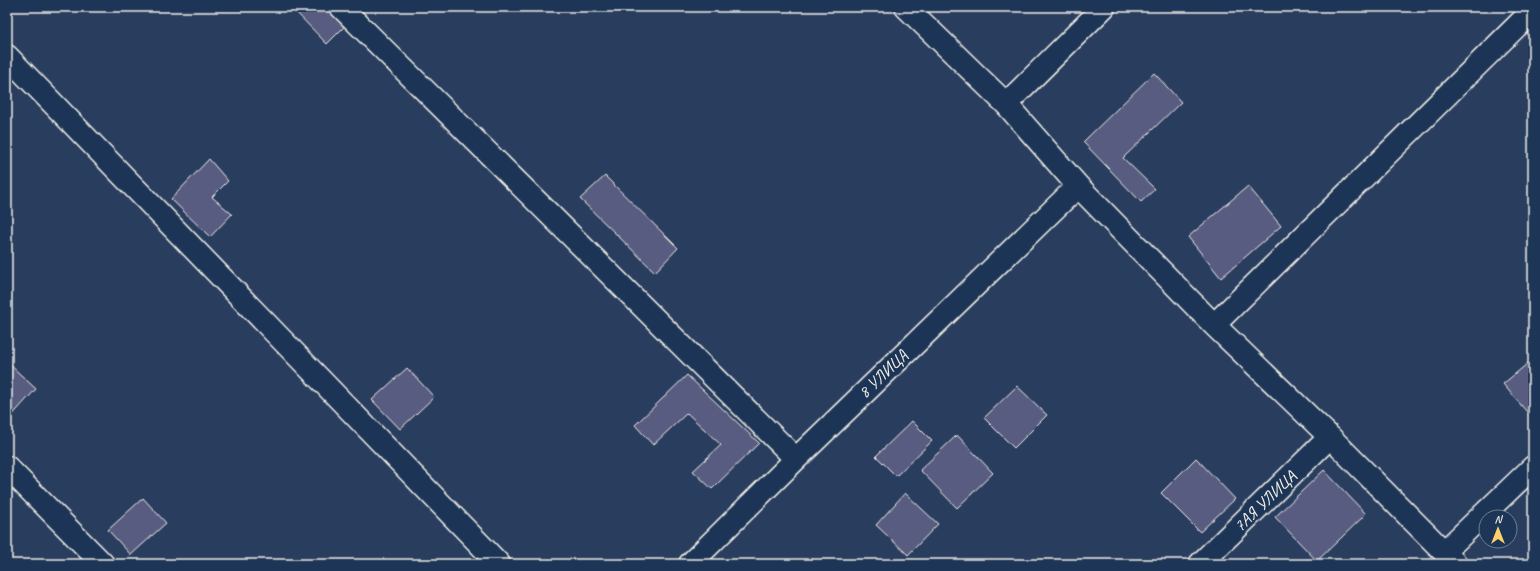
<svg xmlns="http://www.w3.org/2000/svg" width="1540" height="571" font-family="Caveat,sans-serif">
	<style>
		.building { fill: #595c81; stroke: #f4f1e8 }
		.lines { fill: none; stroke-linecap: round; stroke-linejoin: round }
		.minor-casing { stroke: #f4f1e8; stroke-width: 25 }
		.minor { stroke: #1d3557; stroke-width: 22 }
		.labels { text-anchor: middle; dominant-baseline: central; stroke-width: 3; stroke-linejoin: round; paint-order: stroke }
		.street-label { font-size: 17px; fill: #f4f1e8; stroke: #1d3557 }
	</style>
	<rect width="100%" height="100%" fill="#293d5f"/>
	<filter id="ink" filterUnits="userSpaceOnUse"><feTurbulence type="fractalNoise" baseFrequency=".025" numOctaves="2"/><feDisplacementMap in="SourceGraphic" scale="8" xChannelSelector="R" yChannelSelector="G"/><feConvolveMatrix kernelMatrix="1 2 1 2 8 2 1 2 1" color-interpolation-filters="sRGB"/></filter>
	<g filter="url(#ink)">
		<path class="building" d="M291,7H332L348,23L327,44Z
			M1154,73L1181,102L1123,158L1155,189L1141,202L1083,142Z
			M209,159L228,181L212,197L232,214L210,237L171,199Z
			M605,176L678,248L655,272L580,199Z
			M1248,186L1281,226L1221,278L1188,237Z
			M1533,359V419L1503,384Z
			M7,362L36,389L7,421Z
			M407,368L434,397L400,429L372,400Z
			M687,375L759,443L712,489L693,471L721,445L687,413L653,445L635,425Z
			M1017,386L1047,415L1014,448L984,418Z
			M912,421L932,441L896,476L876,456Z
			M957,435L993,473L957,508L920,470Z
			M1196,458L1235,499L1200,532L1161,493Z
			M1324,470L1366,514L1317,561L1275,517Z
			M905,493L938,524L908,555L876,525Z
			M143,498L166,523L131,555L108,530Z"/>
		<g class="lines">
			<defs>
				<path id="minor" d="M341,7L796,459
					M906,7L1006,104L1078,186L1214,325L1330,437L1456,564
					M7,56L499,564
					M1006,104L1104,7
					M1214,325L1533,10
					M7,467L103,564
					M1444,552L1533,467
					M690,564L796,459L1078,186
					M1200,564L1330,437"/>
			</defs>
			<use href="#minor" class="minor-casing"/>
			<use href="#minor" class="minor"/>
		</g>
	</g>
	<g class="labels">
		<g class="street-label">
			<text transform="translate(883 374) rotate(-44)">8 УЛИЦА</text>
			<text transform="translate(1265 501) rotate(-44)">7АЯ УЛИЦА</text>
		</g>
	</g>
	<rect width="1540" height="571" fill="none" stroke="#1d3557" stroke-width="24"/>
	<rect x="12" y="12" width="1516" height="547" fill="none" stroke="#f4f1e8" stroke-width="1.5" filter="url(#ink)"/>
	<g transform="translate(1498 529)"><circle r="19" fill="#1d3557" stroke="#738091"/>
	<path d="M0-3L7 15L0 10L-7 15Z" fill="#ffd166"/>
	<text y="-6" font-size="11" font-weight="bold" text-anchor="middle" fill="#f4f1e8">N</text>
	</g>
</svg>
